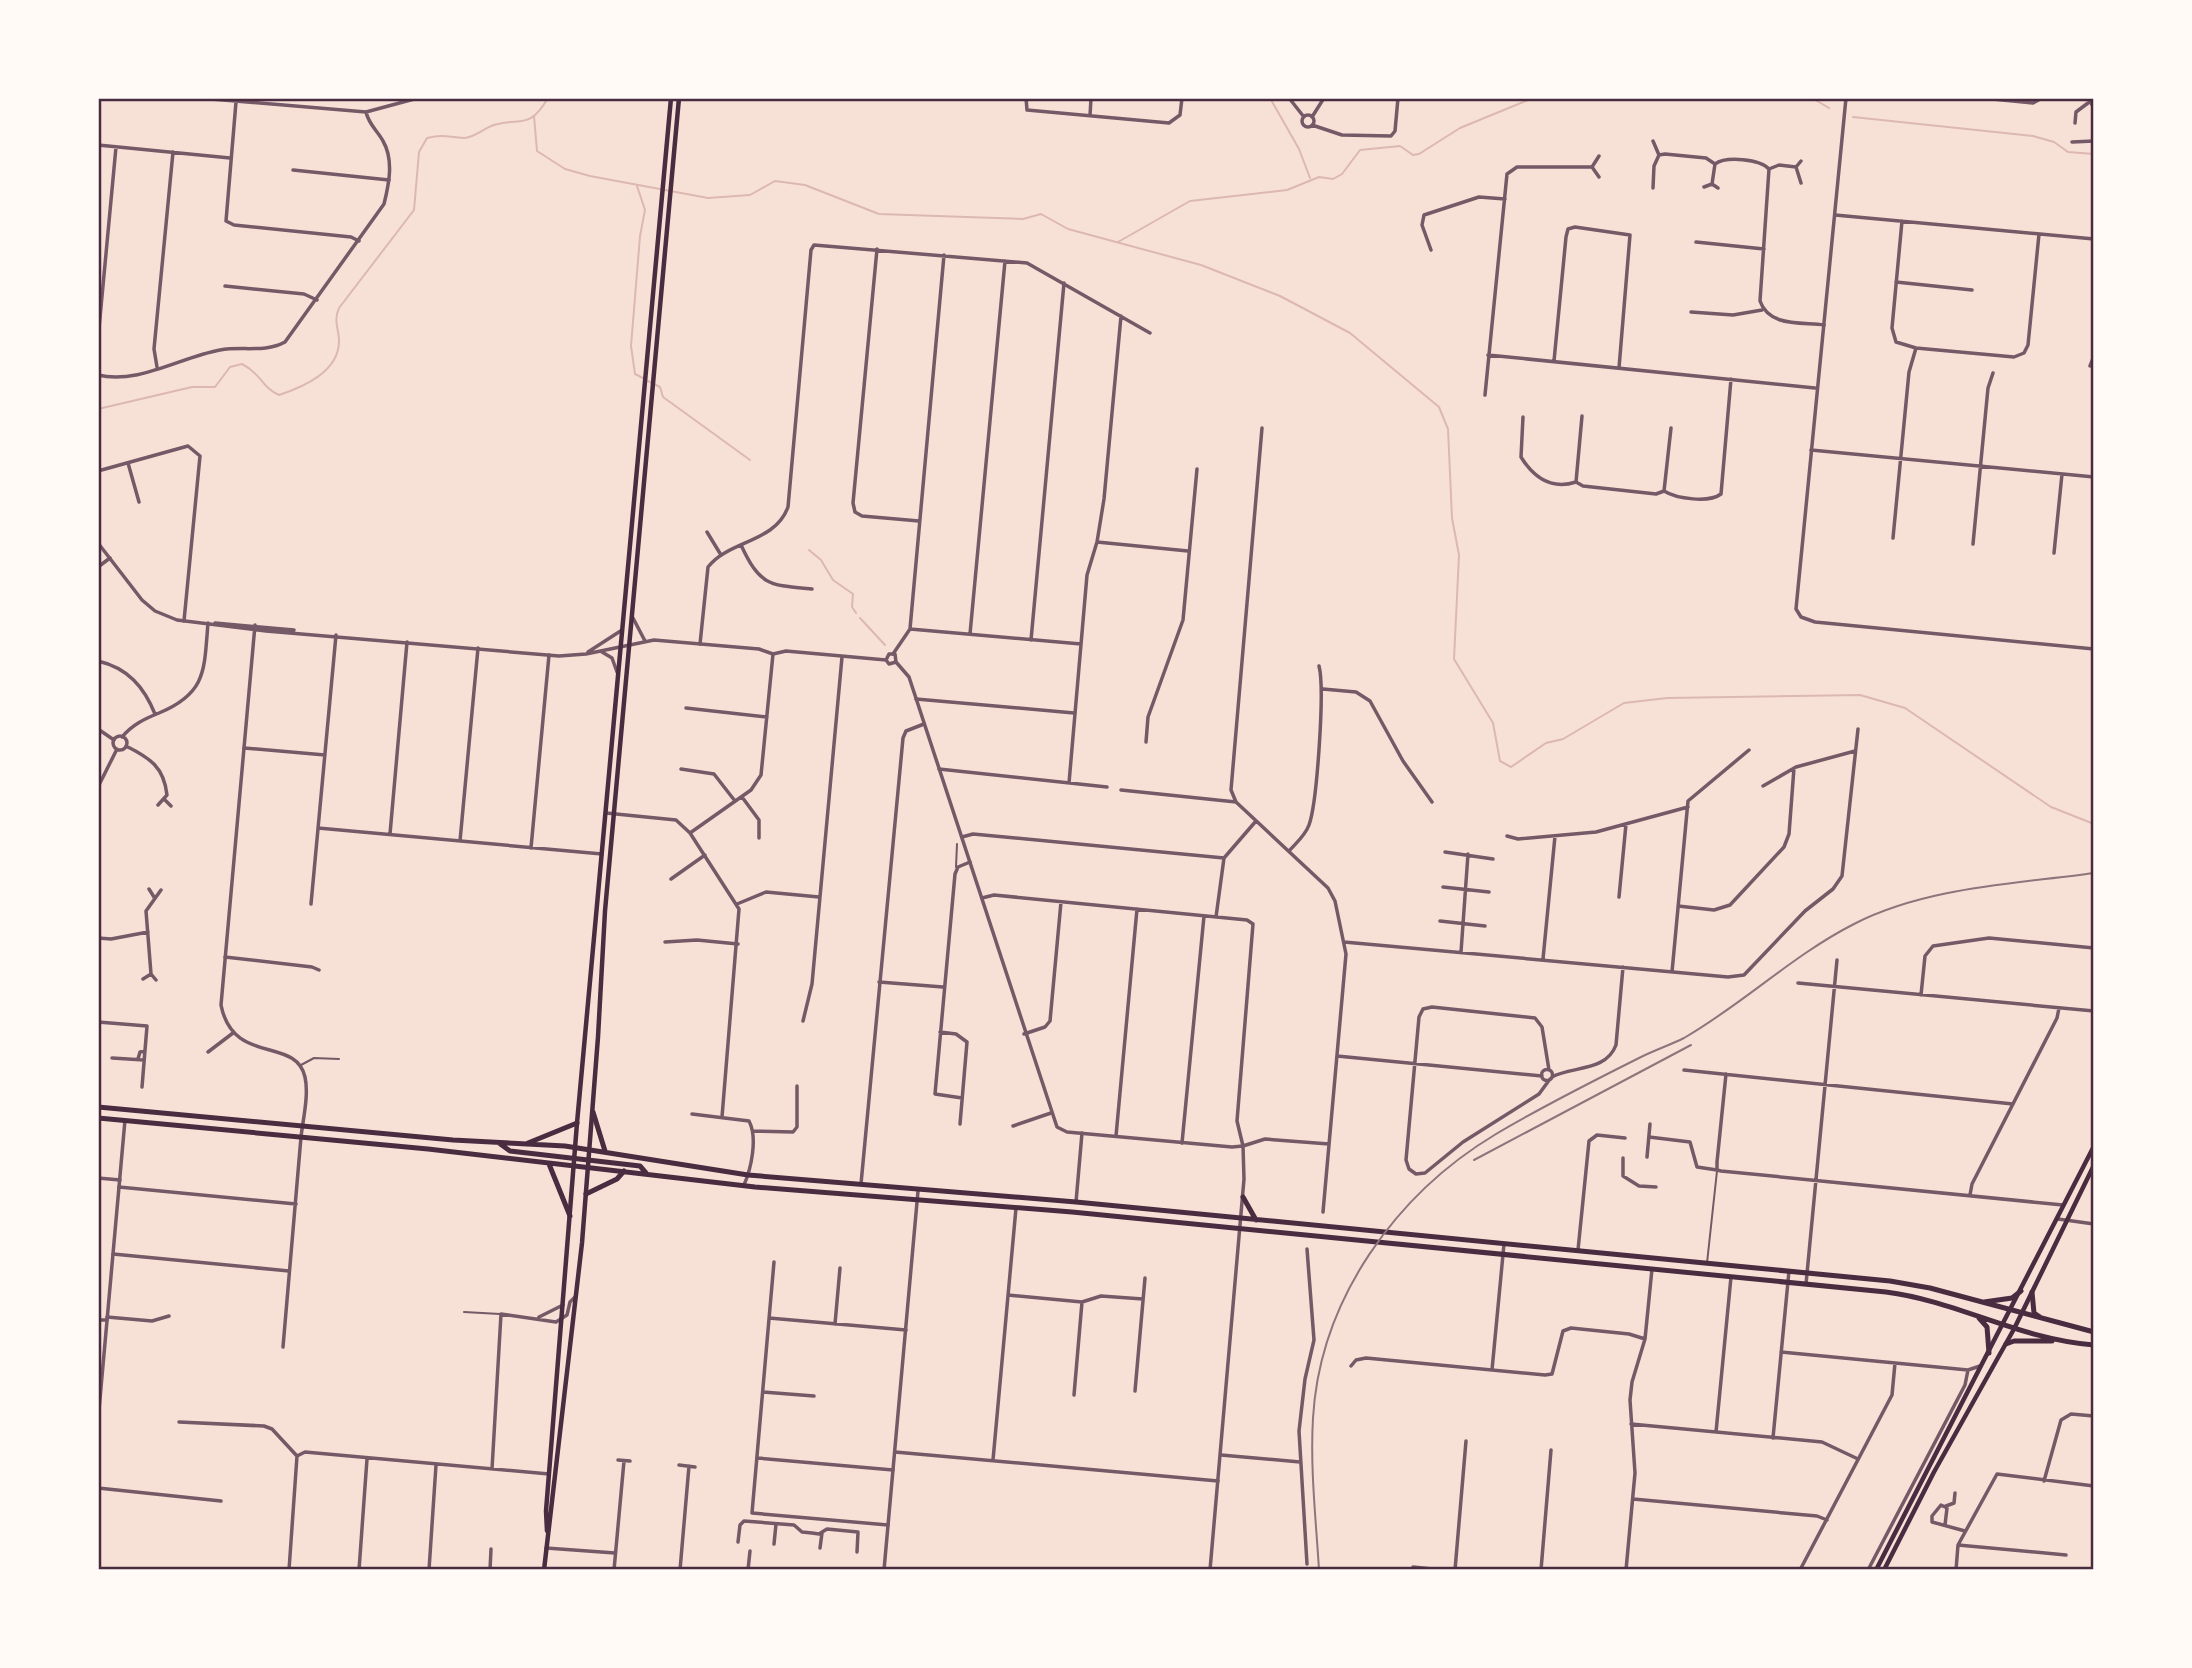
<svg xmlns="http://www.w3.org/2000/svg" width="2192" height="1668" font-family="Cabin,sans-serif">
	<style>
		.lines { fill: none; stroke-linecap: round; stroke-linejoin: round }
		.stream { stroke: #dcb8b0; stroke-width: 2 }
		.service { stroke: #755966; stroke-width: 2 }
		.minor { stroke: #755966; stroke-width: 3.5 }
		.tertiary { stroke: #755966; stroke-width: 3.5 }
		.secondary { stroke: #4a2c40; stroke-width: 4.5 }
		.primary { stroke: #4a2c40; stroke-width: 5 }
		.rail { stroke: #8f747c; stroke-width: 2 }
		.neatline { fill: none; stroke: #4a2c40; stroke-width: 2.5 }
	</style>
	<rect width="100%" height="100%" fill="#f7e1d7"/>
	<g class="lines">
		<path class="stream" d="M1270,98L1299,149L1310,178
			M1812,98L1829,108
			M534,116L537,151L565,169L590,176L708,198L750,195L775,181L805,185L879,214L1023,219L1041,214L1068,229L1201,265L1280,296L1350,333L1439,407L1448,429L1452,518L1459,555L1454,659L1493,723L1500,761L1511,767L1546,743L1563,739L1624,703L1667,698L1860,695L1905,708L2051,807L2094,824
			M1853,117L2033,136L2054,142L2068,152L2094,154
			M637,186L645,210L640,236L631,346L635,374L643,378
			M1118,242L1190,201L1287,190L1319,177L1333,179L1342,174L1360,150L1400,146L1413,155L1419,154L1460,128L1533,98
			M648,381L660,387L663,397L750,460
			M98,409L192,387H215L230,367L242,364C262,374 261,387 279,395C303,387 339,372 339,341C339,329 333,321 339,308L414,210L419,152L427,138C445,134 447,137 464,138C474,138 484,128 494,125C522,117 529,130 548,98
			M809,550L821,560L833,580L853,594L852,607L856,613
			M860,618L885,645"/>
		<path class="service" d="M956,867L957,844
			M301,1065L314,1058L339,1059
			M1707,1263L1717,1171
			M464,1312L500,1314"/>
		<path class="minor" d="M199,98L366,112
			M1026,98L1027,110L1169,123L1180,115L1182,98
			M1289,98L1304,117
			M1982,98L2033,103L2042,98
			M2088,98L2094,108
			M236,102L226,221L234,225L351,237L359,241
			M1302 121a6 6 0 1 1 12 0a6 6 0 1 1-12 0Z
			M1090,116L1091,98
			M1312,117L1324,98
			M2075,123L2076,112L2088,103
			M1312,125L1342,135L1391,136L1395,131L1398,98
			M1653,141L1659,155
			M2072,142L2094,141
			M98,145L230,158
			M1599,156L1592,167L1599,177
			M1801,161L1796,167L1801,183
			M1769,169L1760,301C1769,327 1801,322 1824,325
			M293,170L389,180
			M1712,184L1715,164
			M1704,187L1712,184L1718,188
			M1653,188L1654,166L1659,155L1665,154L1706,158L1715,164C1726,156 1760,159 1769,169L1779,165L1796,167
			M1835,215L2094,239
			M1902,221L1892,328L1896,342L1916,348L2014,357L2024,353L2028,345L2039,234
			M1696,242L1764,249
			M877,249L853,503L855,512L862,516L919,521
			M1431,250L1422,225L1424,215L1479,197L1505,199
			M1896,282L1972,290
			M225,286L304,294L317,300
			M1691,312L1733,315L1762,310
			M98,339L116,147
			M1488,355L1815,388
			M1554,361L1566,237L1568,229L1575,227L1630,235L1619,368
			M2090,366L2094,356
			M157,367L154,349L173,152
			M1485,395L1507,174L1517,167H1592
			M1523,417L1521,457C1534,478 1551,490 1576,482L1583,486L1656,494L1664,491C1677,499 1709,503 1721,494L1731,379
			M1262,428L1231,790L1236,802L1328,888L1335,901L1346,954L1323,1212
			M1811,450L2094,477
			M128,463L139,502
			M98,471L188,446L200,456L184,621
			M1576,482L1582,416
			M1664,491L1671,428
			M707,532L721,555
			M1893,538L1909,372L1916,348
			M1097,542L1188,551
			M1973,544L1988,388L1993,373
			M741,545C760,586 769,585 812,589
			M2054,553L2062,474
			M98,567L110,558
			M910,629L944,255
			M970,634L1005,261
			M1031,640L1064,283
			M700,644L708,567C729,540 775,543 788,507L811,250L814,245L1027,263L1150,333
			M893,654L910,629L1081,644
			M98,661C128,668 144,687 155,714
			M1323,689L1356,692L1370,701L1403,761L1432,802
			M916,699L1074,713
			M686,708L767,717
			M98,729L114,740
			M113 743a7 7 0 1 1 14 0a7 7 0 1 1-14 0Z
			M122,737C132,725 144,719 159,713C207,693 204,670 208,623
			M1146,742L1148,717L1183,620L1197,469
			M126,746C150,758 164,767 167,795L158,805
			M244,748L325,755
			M681,769L714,774L735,801
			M939,769L1107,787
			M1069,783L1087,575L1097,542L1104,499L1121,316
			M1763,786L1796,767L1855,751
			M98,787L117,749
			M1121,790L1236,802
			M742,797L759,820V838
			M165,800L171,806
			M606,813L676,820L690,833L739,909L722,1117
			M318,828L602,854
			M690,833L751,790L761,775L773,654
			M390,834L407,642
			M1507,836L1518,839L1596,832L1688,807
			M962,837L973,834L1224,858
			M460,841L478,648
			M531,848L549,655
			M1289,851C1296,843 1305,836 1309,825C1317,803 1325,689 1319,666
			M1445,852L1493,859
			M671,879L705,855
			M1443,887L1489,892
			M149,889L154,897
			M1619,897L1626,824
			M982,898L994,895L1247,920L1253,924L1237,1121L1243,1146L1265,1139L1329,1144
			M311,904L336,635
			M737,904L766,892L819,897
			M1678,906L1714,910L1730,905L1784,847L1789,834L1794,768
			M1216,917L1224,858L1256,821
			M1440,921L1485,926
			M98,938L111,939L148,932
			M665,942L697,940L738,944
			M1344,942L1728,977L1744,975L1805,911L1833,889L1842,876L1858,729
			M1461,952L1468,854
			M225,957L312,967L319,970
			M1543,959L1555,836
			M1672,972L1688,801L1749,750
			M143,979L151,974
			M156,980L151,974L146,911L161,890
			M879,982L943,987
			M1798,983L2094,1011
			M1921,995L1925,956L1933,946L1989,938L2094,948
			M803,1021L812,984L842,657
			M98,1022L147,1026L142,1087
			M940,1032L956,1034L967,1042L960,1124
			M1024,1034L1045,1027L1050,1021L1061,902
			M208,1052L233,1033
			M1337,1056L1542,1076
			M112,1058L144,1060
			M138,1059L140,1052L145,1051
			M1541.5 1075a5.5 5.5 0 1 1 11 0a5.5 5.5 0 1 1-11 0Z
			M1549,1070L1542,1027L1535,1018L1432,1007L1423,1009L1419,1017L1406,1160L1409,1169L1416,1174L1425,1173L1463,1142L1539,1094L1550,1079
			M1684,1070L2013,1104
			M1726,1074L1717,1162V1170L1721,1171L2063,1205
			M1552,1077C1572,1066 1606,1072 1616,1045L1623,967
			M962,1098L935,1094L955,874L958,867L970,862
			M692,1114L749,1121C758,1138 751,1169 744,1185
			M1013,1126L1051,1113
			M753,1131L793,1132L797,1127V1086
			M1116,1136L1137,909
			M1649,1137L1690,1142L1697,1167L1717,1170
			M1182,1143L1204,916
			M1647,1157L1650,1124
			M1623,1158V1176L1639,1186L1656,1187
			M98,1178L120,1180
			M861,1184L903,738L906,731L924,724
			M119,1187L296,1204
			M1970,1195L1972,1184L2057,1018L2059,1008
			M1076,1202L1082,1133
			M2058,1219L2094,1224
			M1307,1249L1314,1340L1305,1379L1299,1431L1307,1564
			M1578,1250L1589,1141L1597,1135L1625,1138
			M113,1254L289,1271
			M774,1262L752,1513L888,1525
			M1806,1284L1837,960
			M1008,1295L1082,1302L1101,1296L1143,1299
			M107,1317L152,1321L169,1316
			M539,1317L563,1305
			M769,1318L906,1330
			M98,1320H107
			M835,1324L840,1268
			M283,1347L301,1137
			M1781,1352L1968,1370L1980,1366
			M1351,1366L1356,1360L1366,1358L1545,1375L1552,1374L1563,1331L1571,1328L1629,1334L1645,1339
			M1492,1370L1504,1244
			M1135,1391L1145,1278
			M763,1392L814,1396
			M1074,1395L1082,1302
			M179,1422L264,1426L272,1429L297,1456
			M1631,1424L1822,1442L1858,1459
			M1716,1432L1731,1277
			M1773,1438L1789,1271
			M895,1452L1218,1481
			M1221,1455L1300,1462
			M297,1456L305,1452L549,1474
			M757,1458L893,1470
			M618,1460L630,1461
			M993,1460L1016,1208
			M679,1465L695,1467
			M492,1469L501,1314L556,1322L567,1315L570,1302L576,1296
			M2044,1481L2061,1420L2071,1414L2094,1416
			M98,1488L221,1501
			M1633,1499L1817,1516L1827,1520
			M1946,1506L1954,1503L1955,1493
			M1945,1525L1947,1508L1941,1505L1932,1516V1522L1965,1531
			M738,1542L740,1525L744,1521L794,1525L802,1532L812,1533L819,1534L827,1529L858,1532L857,1552
			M774,1544L776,1524
			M1958,1545L2066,1555
			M546,1548L615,1553
			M820,1548L822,1533
			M289,1570L297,1456
			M359,1570L367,1459
			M429,1570L436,1465
			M490,1570L491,1549
			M614,1570L624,1461
			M680,1570L689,1466
			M748,1570L750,1551
			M1455,1570L1466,1441
			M1541,1570L1551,1450
			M1626,1570L1635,1473L1630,1400L1632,1382L1645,1339L1652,1269
			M1800,1570L1892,1395L1895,1363
			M1868,1570L1965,1385L1968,1370
			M1956,1570L1958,1545L1997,1474L2094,1486"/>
		<path class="tertiary" d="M1846,98L1796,609L1801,617L1815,622L2094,649
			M98,375C137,385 181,357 220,350C242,346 265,353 285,342L384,204C389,184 394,160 383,141C377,130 369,125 366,112L418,98
			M98,543L142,600L155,611L177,620L266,631L559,656L586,654L654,640L759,649L773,654L786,651L886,660
			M633,618L645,641
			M215,623L294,630
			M255,625L221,1005C233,1066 296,1036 305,1077C309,1095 303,1119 301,1137
			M588,652L622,630
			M602,652L612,658L617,672
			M886,660L889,654H895L896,662L909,677L1057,1127L1067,1132L1232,1147L1243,1146L1244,1179L1210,1570
			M886,660L889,664L896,662
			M98,1421L125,1120
			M1413,1567L1442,1570
			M884,1570L918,1191
			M1450,1570H1459"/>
		<path class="secondary" d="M547,1531L546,1511L577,1123L671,98
			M544,1570L582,1243L598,1037L605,911L679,98
			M1876,1570L2094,1146
			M1884,1570L1934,1472L2014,1329L2094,1165"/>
		<path class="primary" d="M98,1107L453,1140L565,1146L748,1175L1076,1202L1890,1281L1930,1288L2094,1332
			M593,1112L605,1151
			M98,1118L428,1149L755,1187L1072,1212L1886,1292C1957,1301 2021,1340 2094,1345
			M499,1143L510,1151L640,1166L646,1173
			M528,1143L577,1123
			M549,1164L570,1216
			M586,1194L617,1179L624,1171
			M1243,1197L1256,1220
			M2032,1292L2034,1313L2040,1317
			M1984,1302L2012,1298L2021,1291
			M1979,1318L1987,1327L1989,1353
			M2006,1344L2014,1341H2052"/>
		<path class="rail" d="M1474,1160L1691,1045
			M1319,1570C1316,1520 1310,1468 1313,1418C1320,1299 1396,1194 1496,1134C1543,1106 1593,1081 1641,1057C1655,1050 1670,1045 1684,1038C1743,1004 1793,955 1854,924C1926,887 2015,884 2094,873"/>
	</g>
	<rect width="2192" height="1668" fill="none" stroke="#fffaf5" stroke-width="200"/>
	<rect x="100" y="100" width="1992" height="1468" class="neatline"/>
</svg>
